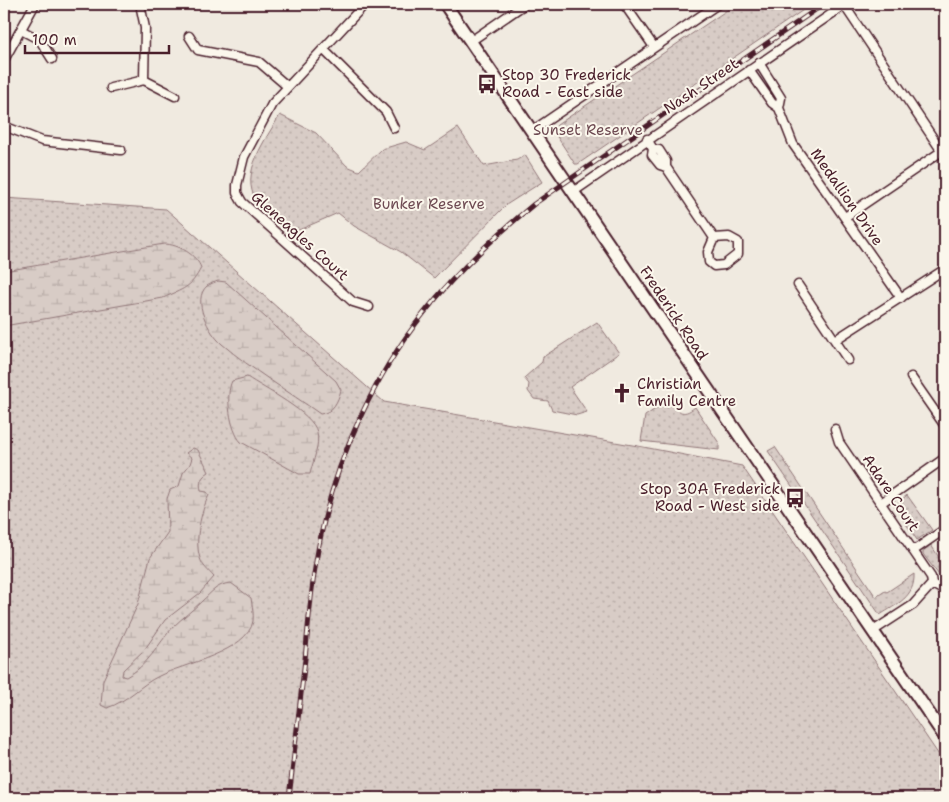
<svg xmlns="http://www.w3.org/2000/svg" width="949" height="802" font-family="'Shantell Sans',sans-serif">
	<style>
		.green { fill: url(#green-dots); stroke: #917678 }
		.wetland { fill: url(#wetland-marsh); stroke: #917678 }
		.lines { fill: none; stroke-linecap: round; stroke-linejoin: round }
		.minor-casing { stroke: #4a1f2b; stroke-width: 11 }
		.secondary-casing { stroke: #4a1f2b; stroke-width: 15 }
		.minor { stroke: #fbf7ec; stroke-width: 8 }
		.secondary { stroke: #fbf7ec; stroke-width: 11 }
		.rail-casing { stroke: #4a1f2b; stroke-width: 5 }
		.rail { stroke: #fbf7ec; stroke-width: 3; stroke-dasharray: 9; stroke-linecap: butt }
		.labels { text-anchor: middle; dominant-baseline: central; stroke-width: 4; stroke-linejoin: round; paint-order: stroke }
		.poi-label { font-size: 15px; fill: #4a1f2b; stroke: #fbf7ec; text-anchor: start }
		.street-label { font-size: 15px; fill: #4a1f2b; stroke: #fbf7ec }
		.park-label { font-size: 15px; fill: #6e4a52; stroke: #fbf7ec }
	</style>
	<defs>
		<pattern id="green-dots" width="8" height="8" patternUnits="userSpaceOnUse" patternTransform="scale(1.25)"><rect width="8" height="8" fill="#d8ccc6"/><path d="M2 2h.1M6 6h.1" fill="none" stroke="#bbafaa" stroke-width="1.8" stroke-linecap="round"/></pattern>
		<pattern id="wetland-marsh" width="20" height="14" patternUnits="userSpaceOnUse" patternTransform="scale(1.25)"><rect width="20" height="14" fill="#d8ccc6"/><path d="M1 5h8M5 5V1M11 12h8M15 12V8" fill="none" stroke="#bbafaa"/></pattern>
	</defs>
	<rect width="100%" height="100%" fill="#f0eae0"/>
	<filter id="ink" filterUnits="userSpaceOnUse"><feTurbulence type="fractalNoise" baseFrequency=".02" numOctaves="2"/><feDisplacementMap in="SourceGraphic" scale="10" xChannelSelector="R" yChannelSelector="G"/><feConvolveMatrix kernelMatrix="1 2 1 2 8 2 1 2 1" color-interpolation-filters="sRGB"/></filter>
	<g filter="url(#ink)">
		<path class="green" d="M736,4H812L578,164H575L554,132L557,125Z
			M280,115L316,133L347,166L359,171L382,149L406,142L425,150L458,128L484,166L517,160L525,155L542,182L506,205L434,278L401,252L354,226L338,213L292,233C281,223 266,213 257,201C238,175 267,137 280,115Z
			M4,198L166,209L384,402L638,446L742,466L945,764V798H4Z
			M597,322L619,353L570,387L587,412L577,415L552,410L548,401L534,399L528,391L529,384L524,378L542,362L543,357Z
			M670,399C677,411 682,418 695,407L719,443V450L641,441L645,416Z
			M775,447L876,597L885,591L887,592L914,574C915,597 897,604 880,615L768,451Z
			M907,495L932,530L917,540L894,506Z
			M931,545L945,567V583L923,554V551Z"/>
		<path class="wetland" d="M164,244C178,244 197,255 201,268C191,288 183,289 163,298L4,326V271Z
			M218,281L226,282L336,381L341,390C338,401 333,413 320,414C288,391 252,370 222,344C209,333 191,300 207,286C210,284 215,282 218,281Z
			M247,377C263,388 313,413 317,432C320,445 313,461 310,474H299L241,442C230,430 225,395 232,381Z
			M193,448L198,450L209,472C201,477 199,482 201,491L207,492L209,495C201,511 194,541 200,558C202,566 209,571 214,577L200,593L165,620L145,649L123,670L122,676L126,677C148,666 157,645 173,627C182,618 193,610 202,601C212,592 217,584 231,583L251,598C252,606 254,614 253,621C248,652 182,664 159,676C140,685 128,701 107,708L101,705L103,680L138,604L150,558L168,532L167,499L170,490L179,486L183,473L190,464L192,458L186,453Z"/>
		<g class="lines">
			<defs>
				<path id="minor" d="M140,4L145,28L144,80
					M365,4L272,104L244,157L237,185V193L242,202L353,302L369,307
					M624,4L654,47
					M844,5L945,156
					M21,30L40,40L52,59
					M189,36L198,50L259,62L287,86
					M471,41L525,4
					M323,49L386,112L394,128
					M4,60L35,4
					M759,63L781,98L779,108L793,144L901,298
					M749,70L772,103L779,108
					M111,88L144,80L175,96
					M4,126L42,141L121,150
					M532,131L718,4
					M647,139L653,149L652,155L660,165L666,167L714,238
					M653,149L659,150L666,161V167
					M573,192L846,4
					M845,217L942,151
					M729,237L738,242V254L724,265L714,266L709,262L708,252L714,238Z
					M798,285L848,360
					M835,340L945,269
					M911,377L945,426
					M835,429L839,442L931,577L932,584L913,605L873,631
					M881,503L945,458
					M913,551L945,529
					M932,584L945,591"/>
				<path id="secondary" d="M445,4L945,737"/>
			</defs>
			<use href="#minor" class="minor-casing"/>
			<use href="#secondary" class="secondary-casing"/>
			<use href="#minor" class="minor"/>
			<use href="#secondary" class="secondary"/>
			<defs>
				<path id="rail" d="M289,798C294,752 300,705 305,659C309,618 312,576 321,535C337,457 374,376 424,313C456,272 494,237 534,204L824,4"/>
			</defs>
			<use href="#rail" class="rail-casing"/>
			<use href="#rail" class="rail"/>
		</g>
	</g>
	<defs>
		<symbol id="bus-bare" viewBox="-9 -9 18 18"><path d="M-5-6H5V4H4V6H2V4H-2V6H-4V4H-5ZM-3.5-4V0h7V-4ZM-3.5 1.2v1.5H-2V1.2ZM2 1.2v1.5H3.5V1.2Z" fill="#4a1f2b" stroke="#fbf7ec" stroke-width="2.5" paint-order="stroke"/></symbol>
		<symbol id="church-bare" viewBox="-9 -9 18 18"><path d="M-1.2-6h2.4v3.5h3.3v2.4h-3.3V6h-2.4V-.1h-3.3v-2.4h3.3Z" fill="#4a1f2b" stroke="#fbf7ec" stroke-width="2.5" paint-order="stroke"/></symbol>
	</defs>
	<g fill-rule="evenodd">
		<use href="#bus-bare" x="473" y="70" width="28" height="28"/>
		<use href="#church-bare" x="608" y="379" width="28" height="28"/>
		<use href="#bus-bare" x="781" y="484" width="28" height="28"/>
	</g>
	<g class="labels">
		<g class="poi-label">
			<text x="502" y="75">Stop 30 Frederick<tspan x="502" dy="17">Road - East side</tspan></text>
			<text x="637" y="384">Christian<tspan x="637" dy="17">Family Centre</tspan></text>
			<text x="780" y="489" text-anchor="end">Stop 30A Frederick<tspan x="780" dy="17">Road - West side</tspan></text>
		</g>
		<g class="street-label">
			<text transform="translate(701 86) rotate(-34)">Nash Street</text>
			<text transform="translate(847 197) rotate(55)">Medallion Drive</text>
			<text transform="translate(300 236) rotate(42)">Gleneagles Court</text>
			<text transform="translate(674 313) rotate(56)">Frederick Road</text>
			<text transform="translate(891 493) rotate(56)">Adare Court</text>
		</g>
		<g class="park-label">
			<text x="588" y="130">Sunset Reserve</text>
			<text x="429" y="204">Bunker Reserve</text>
		</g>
	</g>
	<rect width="949" height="802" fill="none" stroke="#fbf7ec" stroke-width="20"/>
	<rect x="10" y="10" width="929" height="782" fill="none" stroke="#4a1f2b" stroke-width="2" filter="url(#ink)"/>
	<path d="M25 45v8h144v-8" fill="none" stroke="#4a1f2b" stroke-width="2.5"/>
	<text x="32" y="45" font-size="15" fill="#4a1f2b" stroke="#fbf7ec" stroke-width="4" paint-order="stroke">100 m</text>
</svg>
